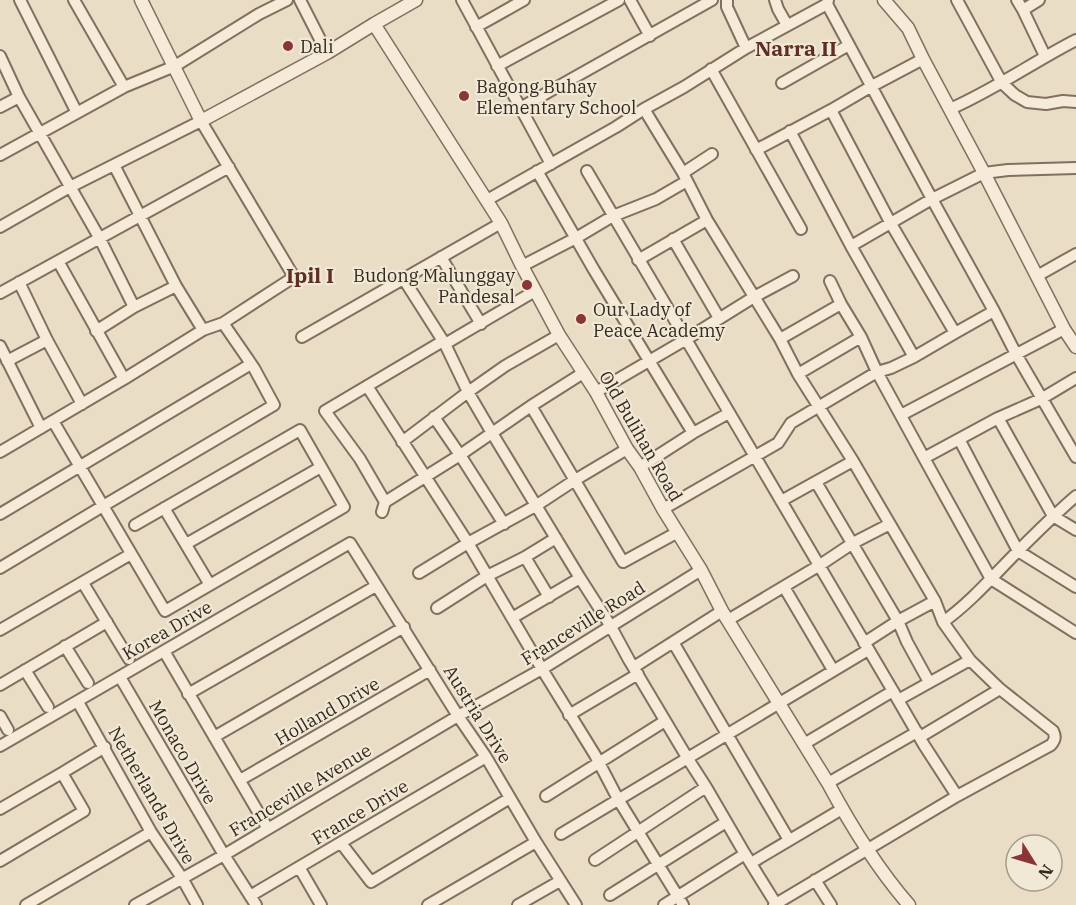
<svg xmlns="http://www.w3.org/2000/svg" width="1076" height="905" font-family="'IBM Plex Serif',serif">
	<style>
		.lines { fill: none; stroke-linecap: round; stroke-linejoin: round }
		.minor-casing { stroke: #82705e; stroke-width: 14 }
		.tertiary-casing { stroke: #82705e; stroke-width: 15 }
		.minor { stroke: #f5ebd8; stroke-width: 10 }
		.tertiary { stroke: #f5ebd8; stroke-width: 12 }
		.poi-dot { fill: #8a3538; stroke: #f1e8d5; stroke-width: 2 }
		.labels { text-anchor: middle; dominant-baseline: central; stroke-width: 4.5; stroke-linejoin: round; paint-order: stroke }
		.poi-label { font-size: 18px; fill: #342920; stroke: #f1e8d5; text-anchor: start }
		.street-label { font-size: 18px; fill: #342920; stroke: #f1e8d5 }
		.quarter-label { font-size: 21px; font-weight: bold; fill: #5c2e24; stroke: #f1e8d5 }
	</style>
	<rect width="100%" height="100%" fill="#e9ddc6"/>
	<g class="lines">
		<defs>
			<path id="minor" d="M20,0L77,113
				M74,0L124,87
				M300,0L327,53
				M462,0L551,164
				M630,0L650,36
				M727,0V7L746,48
				M775,0L778,9L787,25
				M828,0L827,4L932,199L994,311L1016,354L1076,457
				M957,0L1002,83L1015,95L1027,102L1046,104L1063,101L1076,102
				M1017,0L1023,10L1045,56
				M1023,10L1039,0
				M476,27L524,0
				M0,56L19,97L100,239L134,307
				M497,66L619,0
				M711,69L801,229
				M782,83L849,45
				M0,107L19,97
				M520,108L712,0
				M644,109L683,173L707,220L780,339L798,374L853,461L935,601L943,622L970,660
				M950,109C994,90 1033,62 1076,40
				M831,110L890,222L955,333
				M790,131L851,246L914,357L955,333L994,311
				M756,150L831,110L872,86L923,59
				M0,155L124,87L175,66L259,14L287,0
				M114,165L176,286L203,330
				M537,171L594,270L693,433
				M587,171L893,691
				M683,173L712,154
				M487,200L616,127L644,109L684,87L746,48L827,4
				M0,227L70,187L201,121L294,277L223,323L203,330L124,379L0,452
				M673,239L719,318
				M851,246L932,199L984,173L1008,170L1076,168
				M441,257L481,324
				M638,260L707,220
				M58,261L124,379
				M522,266L576,238L613,216L656,199L687,181
				M1037,276L1076,254
				M403,278L445,344L468,392L492,433L580,578L610,625L629,660L688,759L706,787L745,854L776,904
				M830,281L841,304L861,337L877,372L924,458L991,579L1076,633
				M19,282L47,340L82,404
				M0,293L229,167
				M96,331L134,307L176,286
				M302,337L501,223
				M780,339L841,304
				M445,344L535,291
				M0,346L41,428
				M7,361L47,340
				M798,374L861,337
				M367,386L468,543L542,669L595,755L618,799L683,905
				M596,392L685,340L754,297L793,276
				M531,406L623,562L678,532
				M901,415L1064,329
				M434,417L460,455L504,524
				M998,418L1053,516L1076,530
				M53,421L165,611L344,507L300,430L135,525
				M959,439L1018,551L1076,587
				M402,442L468,392L505,366L559,335
				M924,458L998,418L1041,399L1076,378
				M640,467L693,433L729,413
				M816,482L898,621L907,642L929,682
				M781,501L853,461
				M385,502L360,459L325,411L443,341
				M164,508L210,585
				M663,509L778,443L791,423L877,372L891,368L914,357
				M382,512L385,502L460,455L531,406L583,373
				M0,514L251,364
				M186,544L321,467
				M525,557L549,597
				M0,568L103,506L274,405L254,368L223,323
				M419,573L468,543L537,505L575,480L627,449
				M83,583L129,659
				M784,587L833,670
				M437,608L487,576L525,557L556,538
				M512,618L580,578
				M728,620L820,565L853,543L890,524
				M943,622C971,602 994,575 1018,551C1037,532 1056,513 1076,496
				M0,630L131,554
				M673,642L789,840
				M864,643L898,621L935,601
				M65,646L88,683
				M164,651L268,829
				M634,667L722,611
				M25,670L48,707
				M120,677L224,855L256,905
				M0,685L107,622
				M188,694L376,586
				M898,700L924,745L957,796
				M78,702L151,832L182,878L197,905
				M569,715L638,674
				M0,716L8,730
				M214,737L404,627
				M920,737L1000,689
				M0,746L350,543L458,716L486,757L536,842L576,905
				M240,780L430,670
				M828,783L917,732
				M546,796L665,721
				M0,809L62,773L105,747
				M561,834L868,650
				M341,843L371,882L510,798
				M595,860L706,787
				M0,861L84,811L62,773
				M751,863L842,809
				M299,867L321,905
				M815,880L831,905
				M610,895L726,822
				M250,896L486,757
				M26,905L151,832
				M135,905L224,855L458,716L542,669L701,570
				M428,905L536,842
				M518,905L560,881
				M664,905L745,854
				M774,905L957,796L1051,745C1055,740 1056,737 1053,731L1000,689L970,660L898,700L893,691L804,744"/>
			<path id="tertiary" d="M141,0L201,121L327,53L374,24L416,0
				M884,0L908,28L923,59L984,173L1064,329L1076,347
				M374,24L501,223L522,266L559,335L596,392L627,449L640,467L663,509L701,570L722,611L828,783C851,826 877,868 909,905"/>
		</defs>
		<use href="#minor" class="minor-casing"/>
		<use href="#tertiary" class="tertiary-casing"/>
		<use href="#minor" class="minor"/>
		<use href="#tertiary" class="tertiary"/>
	</g>
	<g class="poi-dot">
		<circle cx="288" cy="46" r="6"/>
		<circle cx="464" cy="96" r="6"/>
		<circle cx="527" cy="285" r="6"/>
		<circle cx="581" cy="319" r="6"/>
	</g>
	<g class="labels">
		<g class="poi-label">
			<text x="300" y="46">Dali</text>
			<text x="476" y="86">Bagong Buhay<tspan x="476" dy="21">Elementary School</tspan></text>
			<text x="515" y="275" text-anchor="end">Budong Malunggay<tspan x="515" dy="21">Pandesal</tspan></text>
			<text x="593" y="309">Our Lady of<tspan x="593" dy="21">Peace Academy</tspan></text>
		</g>
		<g class="street-label">
			<text transform="translate(641 436) rotate(60)">Old Bulihan Road</text>
			<text transform="translate(583 623) rotate(-32)">Franceville Road</text>
			<text transform="translate(167 630) rotate(-30)">Korea Drive</text>
			<text transform="translate(327 711) rotate(-30)">Holland Drive</text>
			<text transform="translate(478 714) rotate(58)">Austria Drive</text>
			<text transform="translate(183 752) rotate(60)">Monaco Drive</text>
			<text transform="translate(300 790) rotate(-31)">Franceville Avenue</text>
			<text transform="translate(152 795) rotate(60)">Netherlands Drive</text>
			<text transform="translate(360 812) rotate(-31)">France Drive</text>
		</g>
		<g class="quarter-label">
			<text x="796" y="48">Narra II</text>
			<text x="310" y="275">Ipil I</text>
		</g>
	</g>
	<g transform="translate(1034 863) rotate(127)"><circle r="28" fill="#f1e8d5" stroke="#a59c8d" stroke-width="1.5"/>
	<path d="M0-4.5L10 22L0 15L-10 22Z" fill="#8a3538"/>
	<text y="-9" font-size="16" font-weight="bold" text-anchor="middle" fill="#342920">N</text>
	</g>
</svg>
